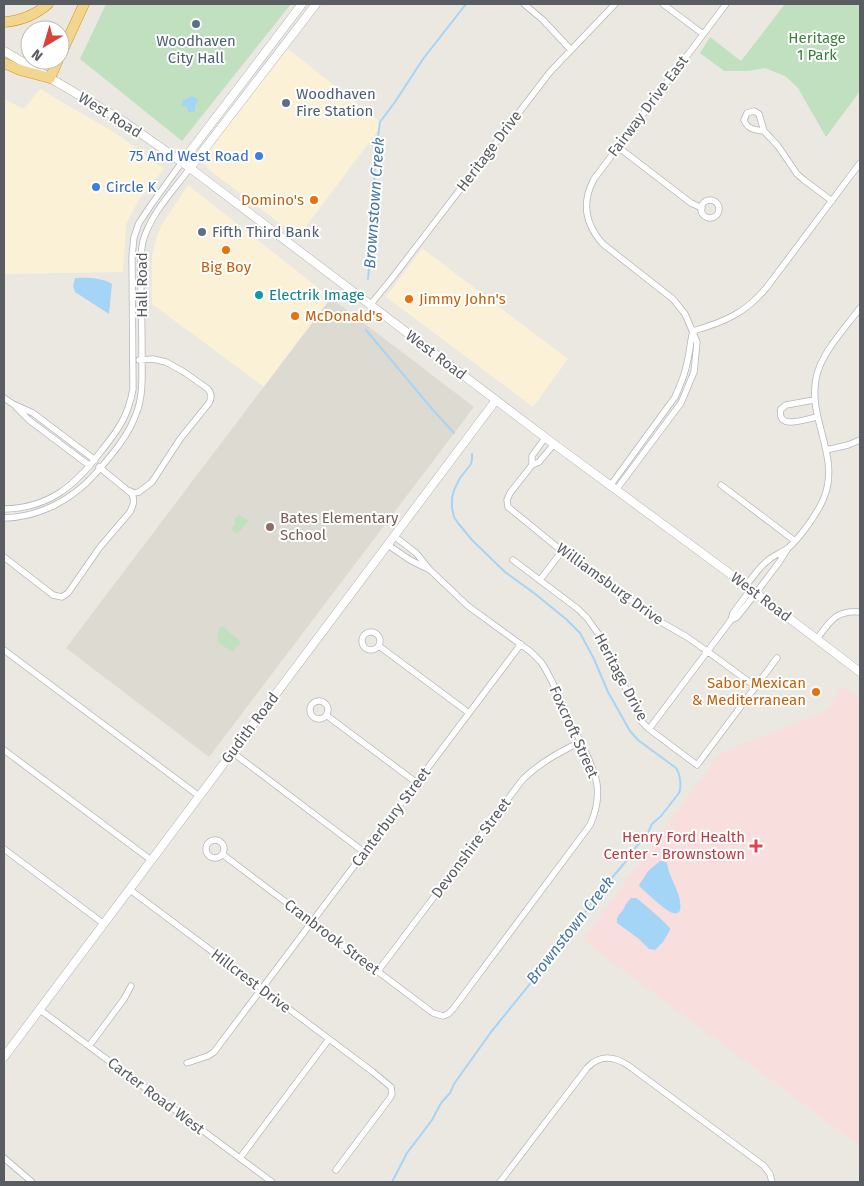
<svg xmlns="http://www.w3.org/2000/svg" width="864" height="1186" font-family="'Fira Sans',sans-serif">
	<style>
		.commercial { fill: #faf1d7 }
		.education { fill: #dddad2 }
		.medical { fill: #f8dedd }
		.green { fill: #c0e0bf }
		.water { fill: #a5d5f6 }
		.lines { fill: none; stroke-linecap: round; stroke-linejoin: round }
		.stream { stroke: #a5d5f6; stroke-width: 2 }
		.street-casing { stroke: #b3b6ba; stroke-width: 7 }
		.secondary-casing { stroke: #b2b5ba; stroke-width: 9 }
		.highway-casing { stroke: #d69415; stroke-width: 11 }
		.street { stroke: #fff; stroke-width: 5.5 }
		.secondary { stroke: #fff; stroke-width: 8 }
		.highway { stroke: #f2d690; stroke-width: 10 }
		.service-dot { fill: #5c6f8a; stroke: #fff; stroke-width: 2 }
		.shop-dot { fill: #3f7fe0; stroke: #fff; stroke-width: 2 }
		.food-dot { fill: #e8710a; stroke: #fff; stroke-width: 2 }
		.culture-dot { fill: #0f9aa8; stroke: #fff; stroke-width: 2 }
		.education-dot { fill: #8d6e63; stroke: #fff; stroke-width: 2 }
		.health-dot { fill: #e0444e; stroke: #fff; stroke-width: 2 }
		.labels { text-anchor: middle; dominant-baseline: central; stroke-width: 4; stroke-linejoin: round; paint-order: stroke }
		.park-label { font-size: 15px; fill: #3b7d3d; stroke: #fff }
		.service-label { font-size: 15px; fill: #4e5e75; stroke: #fff; text-anchor: start }
		.street-label { font-size: 15px; fill: #595c60; stroke: #fff }
		.shop-label { font-size: 15px; fill: #366cbe; stroke: #fff; text-anchor: end }
		.food-label { font-size: 15px; fill: #c56008; stroke: #fff; text-anchor: end }
		.culture-label { font-size: 15px; fill: #0d838f; stroke: #fff; text-anchor: start }
		.education-label { font-size: 15px; fill: #785e54; stroke: #fff; text-anchor: start }
		.health-label { font-size: 15px; fill: #be3a42; stroke: #fff; text-anchor: end }
		.water-label { font-size: 16px; font-style: italic; fill: #4577a6; stroke: #fff }
	</style>
	<rect width="100%" height="100%" fill="#ebe8e1"/>
	<path class="commercial" d="M287,48L383,124L298,237L212,172L201,161Z
		M40,89L117,134L164,169L139,200L126,224L123,272L4,274V99L24,109Z
		M188,185L331,298L264,387L152,304V257L156,238L162,224Z
		M422,248L568,359L533,407L386,297Z"/>
	<path class="education" d="M331,298L474,407L209,757L66,648Z"/>
	<path class="medical" d="M843,687L860,699V1146L583,940L720,753L825,712Z"/>
	<path class="green" d="M106,4H291L182,141L80,59Z
		M785,4H860V91L826,137L798,88L785,76L765,68L748,71H724L700,53L710,37L741,61Z
		M238,515L247,519L248,521L237,534L233,531L232,529L236,523L234,520Z
		M222,626L241,642L233,652L217,642L219,629Z"/>
	<path class="water" d="M191,96L197,98L198,101L195,105V111L189,113L187,107L182,105V101Z
		M75,278C85,277 105,278 112,284L109,314L75,292L73,286Z
		M660,861H663L667,863C669,879 683,894 680,911C677,913 677,914 673,913C665,911 647,893 640,887L639,885L648,871Z
		M631,898H636L639,900L659,917L670,928V930L663,942L655,950L649,949L639,939L617,923C616,914 621,915 624,908C626,904 627,902 631,898Z"/>
	<g class="lines">
		<path class="stream" d="M368,279L373,226L375,157L380,122L395,102L423,59L466,4
			M366,330L433,410L454,433
			M392,1182L407,1153L432,1120L441,1103L450,1093L454,1084L491,1032L542,969L553,952L562,943L600,892L627,860L636,847L647,835L652,824L661,816L679,793C682,786 680,774 676,768L638,740L630,731L608,692L594,659L580,633L566,619L534,593L505,572L472,540L458,523L454,517L452,508V498L454,490L460,478L471,464L472,459V454"/>
		<defs>
			<path id="street" d="M524,4L543,20L571,50
				M663,4L703,34
				M764,131C755,130 747,129 744,120L747,113L754,111L759,114L764,131L778,146L797,174L804,180L832,201
				M618,147L691,203L702,208
				M701 209a9 9 0 1 1 18 0a9 9 0 1 1-18 0Z
				M370,305L393,277L550,72L615,4
				M693,331C724,322 746,313 767,287L860,163
				M4,398L13,404L33,413L95,460
				M814,400L786,405L781,409C776,431 806,419 817,417
				M16,407L29,420L90,466
				M554,444L539,462L532,465L510,493L507,500L508,507L562,551L661,622L687,637L707,651L756,687
				M826,450L848,445L860,440
				M532,465V456L545,438
				M721,485L795,541
				M610,486L675,397C680,386 685,375 687,363C690,352 690,342 693,331
				M616,490L681,403L694,372L697,342L685,314L673,299L603,244C585,224 581,203 594,179L726,4
				M130,491L134,493L139,492L152,482L180,439L209,403C212,398 212,394 208,389L184,372L166,362L153,359L139,360
				M4,509C50,508 76,485 102,450C119,429 128,416 133,389L132,256L134,237L139,223L151,205L182,162
				M4,518C40,517 72,500 96,473C111,456 129,435 136,414C143,397 142,379 142,362C142,340 142,319 141,297C141,279 139,259 143,241C151,213 173,191 190,168
				M388,545L410,560L428,569
				M4,557L53,595L62,597L68,593L100,547L130,512C133,506 135,501 132,494L99,467
				M513,560L578,609L587,618L602,639L642,722L649,729L697,765L777,658
				M540,580L562,551
				M746,586C752,578 758,569 766,562C772,556 781,553 788,548C800,538 820,510 825,495C840,452 804,415 818,371C825,349 846,327 860,308
				M756,593L780,561L788,548
				M731,620L737,617L756,593
				M362 641a9 9 0 1 1 18 0a9 9 0 1 1-18 0Z
				M817,639C830,621 836,610 860,612
				M379,646L469,713
				M4,650L199,796
				M310 710a9 9 0 1 1 18 0a9 9 0 1 1-18 0Z
				M326,715L417,783
				M649,729L731,620L733,613L751,589
				M4,750L151,860
				M232,752L364,852
				M206 849a9 9 0 1 1 18 0a9 9 0 1 1-18 0Z
				M4,849L104,924
				M222,854L433,1013L443,1016L448,1014L453,1009L590,825C596,812 599,799 597,784C593,764 579,739 570,721C561,701 553,680 541,662L531,652L468,606L430,570L416,553L394,536
				M129,889L373,1072L391,1087L392,1094L390,1098L336,1170
				M378,971L523,779C541,762 558,753 580,742
				M39,1009L272,1182
				M89,1046L124,999L131,986
				M187,1063L208,1056L214,1052L521,644
				M4,1158L32,1182
				M240,1158L329,1039
				M500,1182L587,1068C600,1054 614,1056 629,1066L764,1166L770,1174L772,1182"/>
			<path id="secondary" d="M4,51L123,121L190,168L550,441L752,590L860,672
				M182,162L302,4
				M190,168L316,4
				M4,1057L496,400"/>
			<path id="highway" d="M4,22C20,21 35,15 48,4
				M60,56L84,4
				M4,63L20,70L50,78L58,60"/>
		</defs>
		<use href="#street" class="street-casing"/>
		<use href="#secondary" class="secondary-casing"/>
		<use href="#highway" class="highway-casing"/>
		<use href="#street" class="street"/>
		<use href="#secondary" class="secondary"/>
		<use href="#highway" class="highway"/>
	</g>
	<g class="service-dot">
		<circle cx="196" cy="24" r="5"/>
		<circle cx="286" cy="103" r="5"/>
		<circle cx="202" cy="232" r="5"/>
	</g>
	<g class="shop-dot">
		<circle cx="259" cy="156" r="5"/>
		<circle cx="96" cy="187" r="5"/>
	</g>
	<g class="food-dot">
		<circle cx="314" cy="200" r="5"/>
		<circle cx="226" cy="250" r="5"/>
		<circle cx="409" cy="299" r="5"/>
		<circle cx="295" cy="316" r="5"/>
		<circle cx="816" cy="692" r="5"/>
	</g>
	<circle class="culture-dot" cx="259" cy="295" r="5"/>
	<circle class="education-dot" cx="270" cy="527" r="5"/>
	<path class="health-dot" d="M753.5 838.5h5v5h5v5h-5v5h-5v-5h-5v-5h5z"/>
	<g class="labels">
		<g class="park-label">
			<text x="817" y="38">Heritage<tspan x="817" dy="17">1 Park</tspan></text>
		</g>
		<g class="service-label">
			<text x="196" y="41" text-anchor="middle">Woodhaven<tspan x="196" dy="17">City Hall</tspan></text>
			<text x="296" y="94">Woodhaven<tspan x="296" dy="17">Fire Station</tspan></text>
			<text x="212" y="232">Fifth Third Bank</text>
		</g>
		<g class="street-label">
			<text transform="translate(648 106) rotate(-53)">Fairway Drive East</text>
			<text transform="translate(110 115) rotate(32)">West Road</text>
			<text transform="translate(489 151) rotate(-53)">Heritage Drive</text>
			<text transform="translate(142 285) rotate(-90)">Hall Road</text>
			<text transform="translate(436 355) rotate(37)">West Road</text>
			<text transform="translate(610 584) rotate(36)">Williamsburg Drive</text>
			<text transform="translate(761 597) rotate(37)">West Road</text>
			<text transform="translate(621 677) rotate(62)">Heritage Drive</text>
			<text transform="translate(250 728) rotate(-53)">Gudith Road</text>
			<text transform="translate(574 732) rotate(66)">Foxcroft Street</text>
			<text transform="translate(391 817) rotate(-53)">Canterbury Street</text>
			<text transform="translate(471 848) rotate(-53)">Devonshire Street</text>
			<text transform="translate(332 937) rotate(37)">Cranbrook Street</text>
			<text transform="translate(251 981) rotate(37)">Hillcrest Drive</text>
			<text transform="translate(156 1096) rotate(37)">Carter Road West</text>
		</g>
		<g class="shop-label">
			<text x="249" y="156">75 And West Road</text>
			<text x="106" y="187" text-anchor="start">Circle K</text>
		</g>
		<g class="food-label">
			<text x="304" y="200">Domino's</text>
			<text x="226" y="267" text-anchor="middle">Big Boy</text>
			<text x="419" y="299" text-anchor="start">Jimmy John's</text>
			<text x="305" y="316" text-anchor="start">McDonald's</text>
			<text x="806" y="683">Sabor Mexican<tspan x="806" dy="17">&amp; Mediterranean</tspan></text>
		</g>
		<g class="culture-label">
			<text x="269" y="295">Electrik Image</text>
		</g>
		<g class="education-label">
			<text x="280" y="518">Bates Elementary<tspan x="280" dy="17">School</tspan></text>
		</g>
		<g class="health-label">
			<text x="745" y="837">Henry Ford Health<tspan x="745" dy="17">Center - Brownstown</tspan></text>
		</g>
		<g class="water-label">
			<text transform="translate(374 203) rotate(-86)">Brownstown Creek</text>
			<text transform="translate(570 930) rotate(-52)">Brownstown Creek</text>
		</g>
	</g>
	<rect width="864" height="1186" fill="none" stroke="#595c60" stroke-width="10"/>
	<g transform="translate(45 45) rotate(218)"><circle r="24" fill="#ffffff" stroke="#bdbebf"/>
	<path d="M0-4L9 19L0 12L-9 19Z" fill="#d8423a"/>
	<text y="-8" font-size="14" font-weight="bold" text-anchor="middle" fill="#595c60">N</text>
	</g>
</svg>
